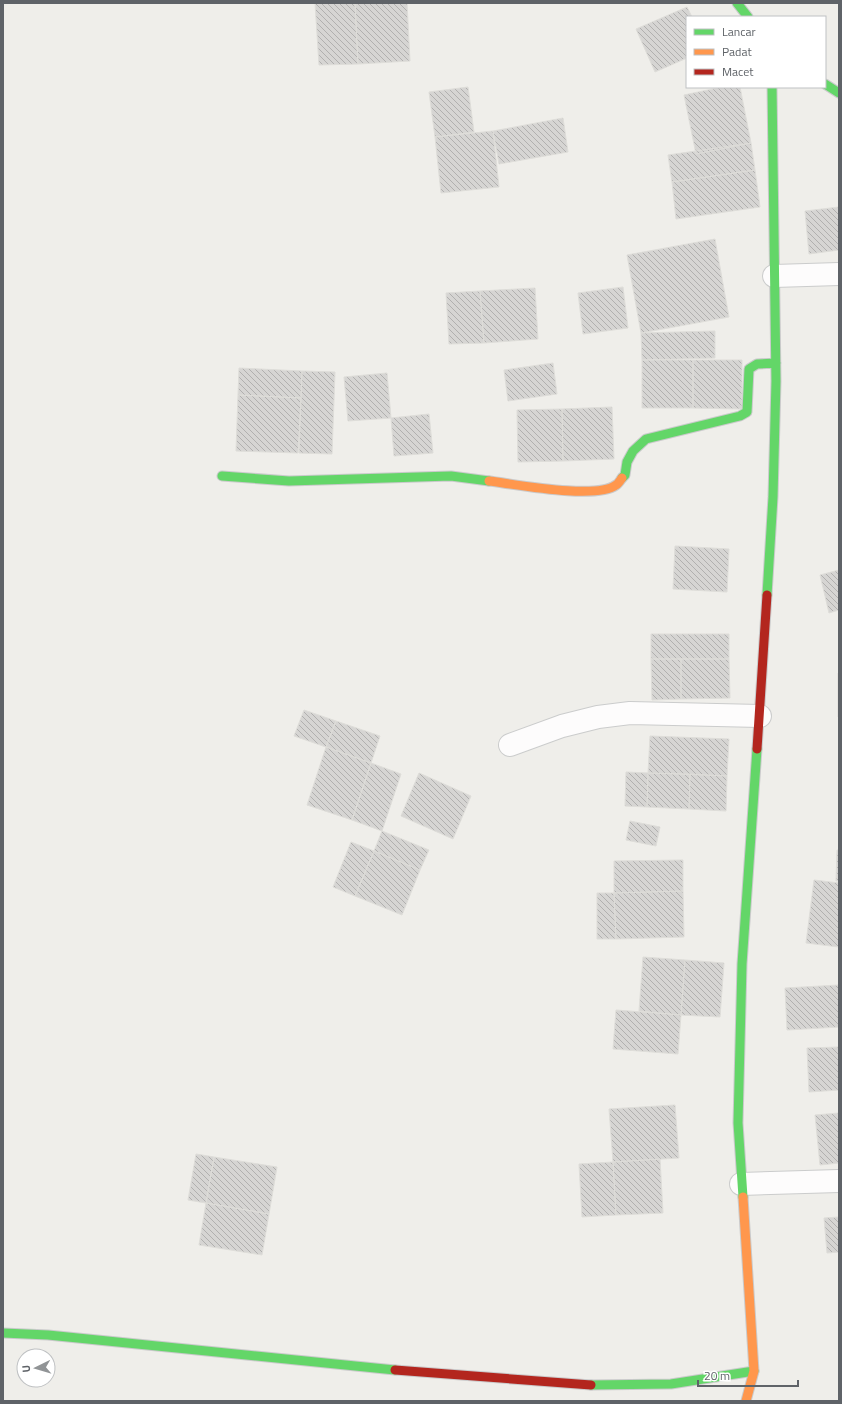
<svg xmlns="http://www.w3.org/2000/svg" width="842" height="1404" font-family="'Titillium Web',sans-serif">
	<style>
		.building { fill: url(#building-back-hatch); stroke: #deddd9 }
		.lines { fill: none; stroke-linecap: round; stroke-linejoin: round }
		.street-casing { stroke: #cbcccc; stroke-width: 24 }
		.fast-casing { stroke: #cacacb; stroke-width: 11 }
		.slow-casing { stroke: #cacacb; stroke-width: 11 }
		.jam-casing { stroke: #cacacb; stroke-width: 11 }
		.street { stroke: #fdfcfc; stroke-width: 22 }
		.fast { stroke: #63d668; stroke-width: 9 }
		.slow { stroke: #ff974d; stroke-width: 9 }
		.jam { stroke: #b3261e; stroke-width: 9 }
	</style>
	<defs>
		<pattern id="building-back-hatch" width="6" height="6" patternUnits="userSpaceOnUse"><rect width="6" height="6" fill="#d6d5d3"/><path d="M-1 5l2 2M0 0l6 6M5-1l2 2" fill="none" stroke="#b1b0af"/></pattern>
	</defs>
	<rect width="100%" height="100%" fill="#efeeea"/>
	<path class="building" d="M315,3H355L358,64L319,65Z
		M355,3H407L410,61L358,64Z
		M687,7L692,17H687V58L655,72L636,29Z
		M468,87L474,132L435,137L429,92Z
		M722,87H740L751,143L696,154L684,95Z
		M563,118L568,152L499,164L493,131Z
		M493,131L499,187L441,193L435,137Z
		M751,143L755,170L672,182L668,155Z
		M755,170L760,207L676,219L672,182Z
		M839,207V250L809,254L805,211Z
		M715,239L729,317L641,333L627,255Z
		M623,287L628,328L583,334L578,293Z
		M535,288L538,339L484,343L480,291Z
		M480,291L484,343L449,344L446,293Z
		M715,331V358L642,360L641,333Z
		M642,360H693V408H642Z
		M693,360H742V409L693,408Z
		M553,363L557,394L508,401L504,370Z
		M239,368L302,371L301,398L238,395Z
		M302,371L335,372L332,454L299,453Z
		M387,373L391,418L348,421L344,377Z
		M238,395L301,398L298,453L236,451Z
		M612,407L614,459L563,461L562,409Z
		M562,409L563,461L518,462L517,410Z
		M429,414L433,453L394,456L391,418Z
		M675,546L729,549L727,592L673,589Z
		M839,570V610L829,613L820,575Z
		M651,634H729V659H651Z
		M651,659H681V699L652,700Z
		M681,659H729L730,698L681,699Z
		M838,673H839V717H838Z
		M304,710L336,721L326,747L294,736Z
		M336,721L380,736L371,763L326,747Z
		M650,736L729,739L727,776L648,773Z
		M326,747L371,763L352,820L307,805Z
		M371,763L401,774L382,831L352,820Z
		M626,772L648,773L647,807L625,806Z
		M419,773L471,796L453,839L401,816Z
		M648,773L690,774L689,809L647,807Z
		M690,774L727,776L726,811L689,809Z
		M630,821L660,827L656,846L626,840Z
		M382,831L429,850L420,870L374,851Z
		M351,842L374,851L355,896L333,887Z
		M837,850H839V881H836Z
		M374,851L420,870L402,915L355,896Z
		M683,860V891L614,893V861Z
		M814,880L839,883V947L806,943Z
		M683,891L684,937L616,939L614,893Z
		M597,893H614L616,939H597Z
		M643,957L685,960L681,1015L639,1011Z
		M685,960L724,963L720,1017L681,1015Z
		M839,985V1027L787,1030L785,988Z
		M616,1010L681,1015L678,1054L613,1049Z
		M839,1047V1090L809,1092L807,1048Z
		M675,1105L679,1158L613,1162L609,1109Z
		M839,1113V1163L820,1165L815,1115Z
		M196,1154L214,1157L206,1203L188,1200Z
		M214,1157L277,1167L269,1214L206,1203Z
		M660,1159L663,1213L616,1215L613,1162Z
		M613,1162L616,1215L582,1217L579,1164Z
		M206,1203L269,1214L262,1255L199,1245Z
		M839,1217V1252L827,1253L824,1218Z"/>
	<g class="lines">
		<defs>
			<path id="street" d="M774,276L839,274
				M510,745L562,726L598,717L630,713L760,716
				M741,1184L839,1181"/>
			<path id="fast" d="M737,3L748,17
				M825,84L839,93
				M222,476L289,481L451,476L489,481
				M622,478L625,475L627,462L633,451L646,439L740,416L747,412L749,369L757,364L776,363
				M767,595L773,497L776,381L772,87
				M743,1197L738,1123L742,964L757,749
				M3,1333L48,1335L395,1370
				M591,1385L671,1384L754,1371"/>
			<path id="slow" d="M489,481C514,484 596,500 616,485C618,484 620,481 622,478
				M743,1197L754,1371L746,1401"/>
			<path id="jam" d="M757,749L767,595
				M395,1370L591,1385"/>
		</defs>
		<use href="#street" class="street-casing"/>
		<use href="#fast" class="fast-casing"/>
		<use href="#slow" class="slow-casing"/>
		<use href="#jam" class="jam-casing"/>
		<use href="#street" class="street"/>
		<use href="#fast" class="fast"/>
		<use href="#slow" class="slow"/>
		<use href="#jam" class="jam"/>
	</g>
	<rect width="842" height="1404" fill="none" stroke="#5f6368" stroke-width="8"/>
	<rect x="686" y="16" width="140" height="72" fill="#ffffff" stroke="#bfc1c3"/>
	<rect x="694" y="29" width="20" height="6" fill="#63d668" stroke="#bfc1c3"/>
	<text x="722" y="36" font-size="12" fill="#5f6368">Lancar</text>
	<rect x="694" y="49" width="20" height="6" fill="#ff974d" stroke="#bfc1c3"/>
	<text x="722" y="56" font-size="12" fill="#5f6368">Padat</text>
	<rect x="694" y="69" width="20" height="6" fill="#b3261e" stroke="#bfc1c3"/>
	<text x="722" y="76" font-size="12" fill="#5f6368">Macet</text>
	<g transform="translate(36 1368) rotate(265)"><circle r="19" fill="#ffffff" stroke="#bfc1c3"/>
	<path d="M0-3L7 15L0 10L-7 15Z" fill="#919496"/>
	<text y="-6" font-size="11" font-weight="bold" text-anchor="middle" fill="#5f6368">U</text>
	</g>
	<path d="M698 1380v6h100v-6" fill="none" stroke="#5f6368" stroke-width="2"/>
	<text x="704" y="1380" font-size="12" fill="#5f6368" stroke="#ffffff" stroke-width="3" paint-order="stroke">20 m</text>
</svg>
